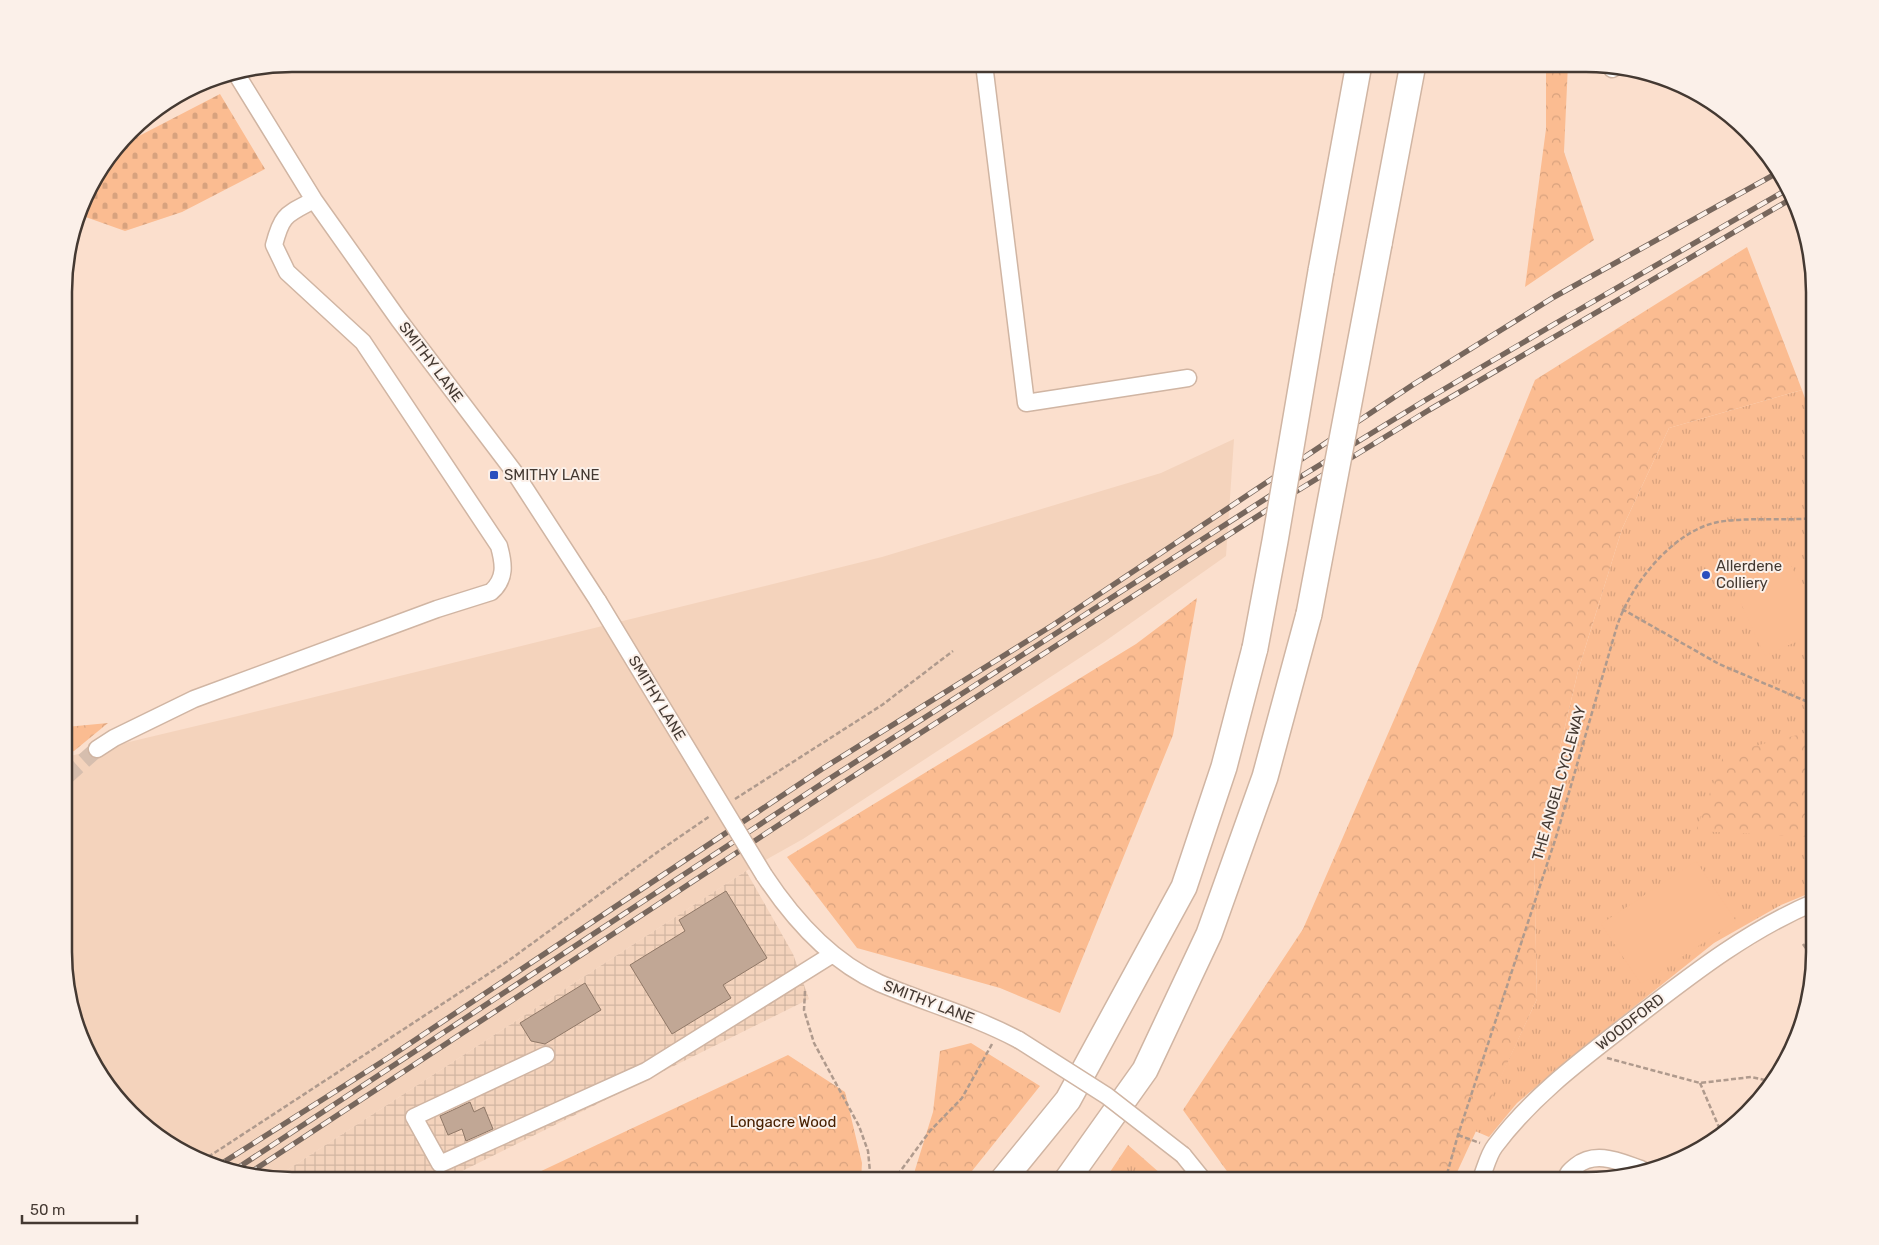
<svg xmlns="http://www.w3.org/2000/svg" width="1879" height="1245" font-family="Rubik,sans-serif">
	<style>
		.built { fill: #f4d3bc }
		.industrial { fill: url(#industrial-grid) }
		.grass { fill: url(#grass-tufts) }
		.forest { fill: url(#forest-crowns) }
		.cemetery { fill: url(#cemetery-stones) }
		.pitch { fill: #fbbc91 }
		.building { fill: #c1a795; stroke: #907867 }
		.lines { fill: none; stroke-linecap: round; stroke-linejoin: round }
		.minor-tunnel { stroke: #d6beae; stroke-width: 16; stroke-dasharray: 16 8; stroke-linecap: butt }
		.minor-casing { stroke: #d0b5a3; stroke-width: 19 }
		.highway-casing { stroke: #d0b5a3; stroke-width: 28 }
		.path { stroke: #af9a8d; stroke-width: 2.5; stroke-dasharray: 5 2.5; stroke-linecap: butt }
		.minor { stroke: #fff; stroke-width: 16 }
		.highway { stroke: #fff; stroke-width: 25 }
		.rail-casing { stroke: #77675d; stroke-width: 5.5 }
		.rail { stroke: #fbf0e9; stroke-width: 4; stroke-dasharray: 11; stroke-linecap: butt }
		.minor-bridge-casing { stroke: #d0b5a3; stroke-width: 19; stroke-linecap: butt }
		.highway-bridge-casing { stroke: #d0b5a3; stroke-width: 28; stroke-linecap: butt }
		.minor-bridge { stroke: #fff; stroke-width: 16 }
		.highway-bridge { stroke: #fff; stroke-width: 25 }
		.poi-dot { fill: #294fbe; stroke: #fbf0e9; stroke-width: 2 }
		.labels { text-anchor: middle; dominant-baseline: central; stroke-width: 4; stroke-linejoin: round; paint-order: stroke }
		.street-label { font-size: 15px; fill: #443932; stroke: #fbf0e9 }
		.poi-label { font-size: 15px; fill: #443932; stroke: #fbf0e9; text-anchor: start }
		.park-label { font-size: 15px; fill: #482000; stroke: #fbf0e9 }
		.rim { fill: none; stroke: #443932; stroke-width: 2.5 }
	</style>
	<defs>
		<pattern id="industrial-grid" width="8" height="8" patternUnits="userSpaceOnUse" patternTransform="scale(1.25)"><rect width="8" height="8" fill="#f4d3bc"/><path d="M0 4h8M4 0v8" fill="none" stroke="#d2b6a2"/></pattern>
		<pattern id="grass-tufts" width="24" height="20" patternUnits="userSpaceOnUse" patternTransform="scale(1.25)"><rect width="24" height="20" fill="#fbbc91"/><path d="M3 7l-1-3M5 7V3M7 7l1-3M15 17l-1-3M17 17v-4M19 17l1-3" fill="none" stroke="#d8a27e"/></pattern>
		<pattern id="forest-crowns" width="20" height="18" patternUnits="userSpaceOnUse" patternTransform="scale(1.25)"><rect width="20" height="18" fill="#fbbc91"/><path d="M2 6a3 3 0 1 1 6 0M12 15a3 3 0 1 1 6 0" fill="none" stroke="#d8a27e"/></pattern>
		<pattern id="cemetery-stones" width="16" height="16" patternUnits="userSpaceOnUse" patternTransform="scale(1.25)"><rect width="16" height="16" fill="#fbbc91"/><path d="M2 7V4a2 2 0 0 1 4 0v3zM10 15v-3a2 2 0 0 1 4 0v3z" fill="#d8a27e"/></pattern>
	</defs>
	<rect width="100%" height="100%" fill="#fbdfcd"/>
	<path class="built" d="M1234,439L1226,556L1104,642L803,839L746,871L275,1178L219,1169L165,1143L95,1067L66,982V757L238,716L882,557L1161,473Z"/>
	<path class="industrial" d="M746,871L793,954L809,999L442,1181H292L275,1178Z"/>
	<path class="grass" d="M1802,390L1815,426V891L1781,905L1714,943L1580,1050L1517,1103L1489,1137L1475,1131L1537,999L1534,859L1578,671L1622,529L1669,428Z
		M1128,1145L1169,1181H1104Z"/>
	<path class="forest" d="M1546,64H1568L1564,152L1594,240L1525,287L1546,129Z
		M1747,247L1802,390L1669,428L1622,529L1578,671L1534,859L1537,999L1453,1181H1234L1183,1110L1303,929L1437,621L1535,380Z
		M1197,598L1173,735L1060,1013L1000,988L857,948L787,857L1136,644Z
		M108,723L74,751L66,753V727Z
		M1805,733L1815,738V837L1696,831L1724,754Z
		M971,1043L1040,1086L964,1181H914L915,1170L933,1112L940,1051Z
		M788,1055L845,1092L862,1163L861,1181H520Z"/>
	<path class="cemetery" d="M220,94L265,169L182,212L125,231L80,215L87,191L132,133L137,137Z"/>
	<path class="pitch" d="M1787,556L1815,618V633L1765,656L1731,582Z
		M1696,861L1736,921L1641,984L1601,924Z"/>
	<path class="building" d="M726,891L767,958L723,985L731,998L672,1034L630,965L685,931L679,920Z
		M585,983L601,1010L545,1044L531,1041L520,1023Z
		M470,1102L474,1112L484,1107L493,1129L466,1141L462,1129L448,1135L440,1116Z"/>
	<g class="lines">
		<path class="minor-tunnel" d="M66,777L97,749"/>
		<defs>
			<path id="minor" d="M984,64L1026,403L1188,378
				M1612,69L1614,68
				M237,75L314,200L399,320L515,473L598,601
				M97,749L114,738L194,699L437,609L491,592C506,579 504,564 499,546L363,342L287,272L274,245C282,214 286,215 314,200
				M764,875C793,919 830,961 879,983C926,1003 974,1016 1019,1040
				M546,1055L414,1117L440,1164L646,1071L833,954
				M1183,1155L1204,1181
				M1480,1181C1485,1170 1488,1155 1495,1146C1533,1095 1584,1058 1634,1019C1691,975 1748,930 1815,902
				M1565,1181C1567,1173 1570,1171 1576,1166C1596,1150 1620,1162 1641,1169"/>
			<path id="highway" d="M1379,244L1413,64
				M1321,271L1359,64
				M1002,1181L1068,1100L1184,887L1224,767L1255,648
				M1066,1181L1145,1070L1209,934L1265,777L1309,614"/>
		</defs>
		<use href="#minor" class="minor-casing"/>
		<use href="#highway" class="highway-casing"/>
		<path class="path" d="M1622,609L1719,664L1815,705
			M735,799L882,705L953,651
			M1803,944L1815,962
			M805,991L804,1010L814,1043L859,1126L868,1151L870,1172L868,1181
			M1607,1058L1700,1083L1751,1077L1774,1082
			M1700,1083L1721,1132
			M1458,1135L1480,1143
			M202,1161L508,961L659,851L710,816
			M893,1181L930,1131L962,1098L992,1044
			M1445,1181L1458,1135L1557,834L1617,626C1631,584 1673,531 1718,522C1748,517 1784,521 1815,518"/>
		<use href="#minor" class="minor"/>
		<use href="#highway" class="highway"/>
		<defs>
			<path id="rail" d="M216,1167L388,1058L822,769L1053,625L1414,384L1554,297L1779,172
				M233,1171L829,779L1287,485L1424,401L1563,319L1788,189
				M248,1174L835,788L1292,494L1429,410L1791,199"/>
		</defs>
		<use href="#rail" class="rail-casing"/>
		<use href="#rail" class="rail"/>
		<defs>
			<path id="minor-bridge" d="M598,601L764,875
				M1019,1040L1107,1096L1183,1155"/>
			<path id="highway-bridge" d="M1309,614L1379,244
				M1255,648L1275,541L1321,271"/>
		</defs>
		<use href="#minor-bridge" class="minor-bridge-casing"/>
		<use href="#highway-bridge" class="highway-bridge-casing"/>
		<use href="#minor-bridge" class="minor-bridge"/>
		<use href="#highway-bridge" class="highway-bridge"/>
	</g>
	<g class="poi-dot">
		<rect x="489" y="470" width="10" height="10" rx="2.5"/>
		<circle cx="1706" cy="575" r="5"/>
	</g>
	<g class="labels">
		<g class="street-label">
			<text transform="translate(431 362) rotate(53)">SMITHY LANE</text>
			<text transform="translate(657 698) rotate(59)">SMITHY LANE</text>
			<text transform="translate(1559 783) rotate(-74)">THE ANGEL CYCLEWAY</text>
			<text transform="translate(929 1002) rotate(21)">SMITHY LANE</text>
			<text transform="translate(1630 1022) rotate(-38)">WOODFORD</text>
		</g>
		<g class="poi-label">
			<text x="504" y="475">SMITHY LANE</text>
			<text x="1716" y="566">Allerdene<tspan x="1716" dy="17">Colliery</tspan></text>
		</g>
		<g class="park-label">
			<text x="783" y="1122">Longacre Wood</text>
		</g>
	</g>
	<path d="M0 0H1879V1245H0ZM292 72H1586A220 220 0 0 1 1806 292V952A220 220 0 0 1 1586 1172H292A220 220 0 0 1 72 952V292A220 220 0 0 1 292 72Z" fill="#fbf0e9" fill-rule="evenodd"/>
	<path class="rim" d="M292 72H1586A220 220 0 0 1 1806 292V952A220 220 0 0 1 1586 1172H292A220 220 0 0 1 72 952V292A220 220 0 0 1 292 72Z"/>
	<path d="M22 1215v8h115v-8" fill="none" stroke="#443932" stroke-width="2.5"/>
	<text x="30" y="1215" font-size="15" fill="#443932" stroke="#fbf0e9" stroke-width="4" paint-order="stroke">50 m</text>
</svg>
